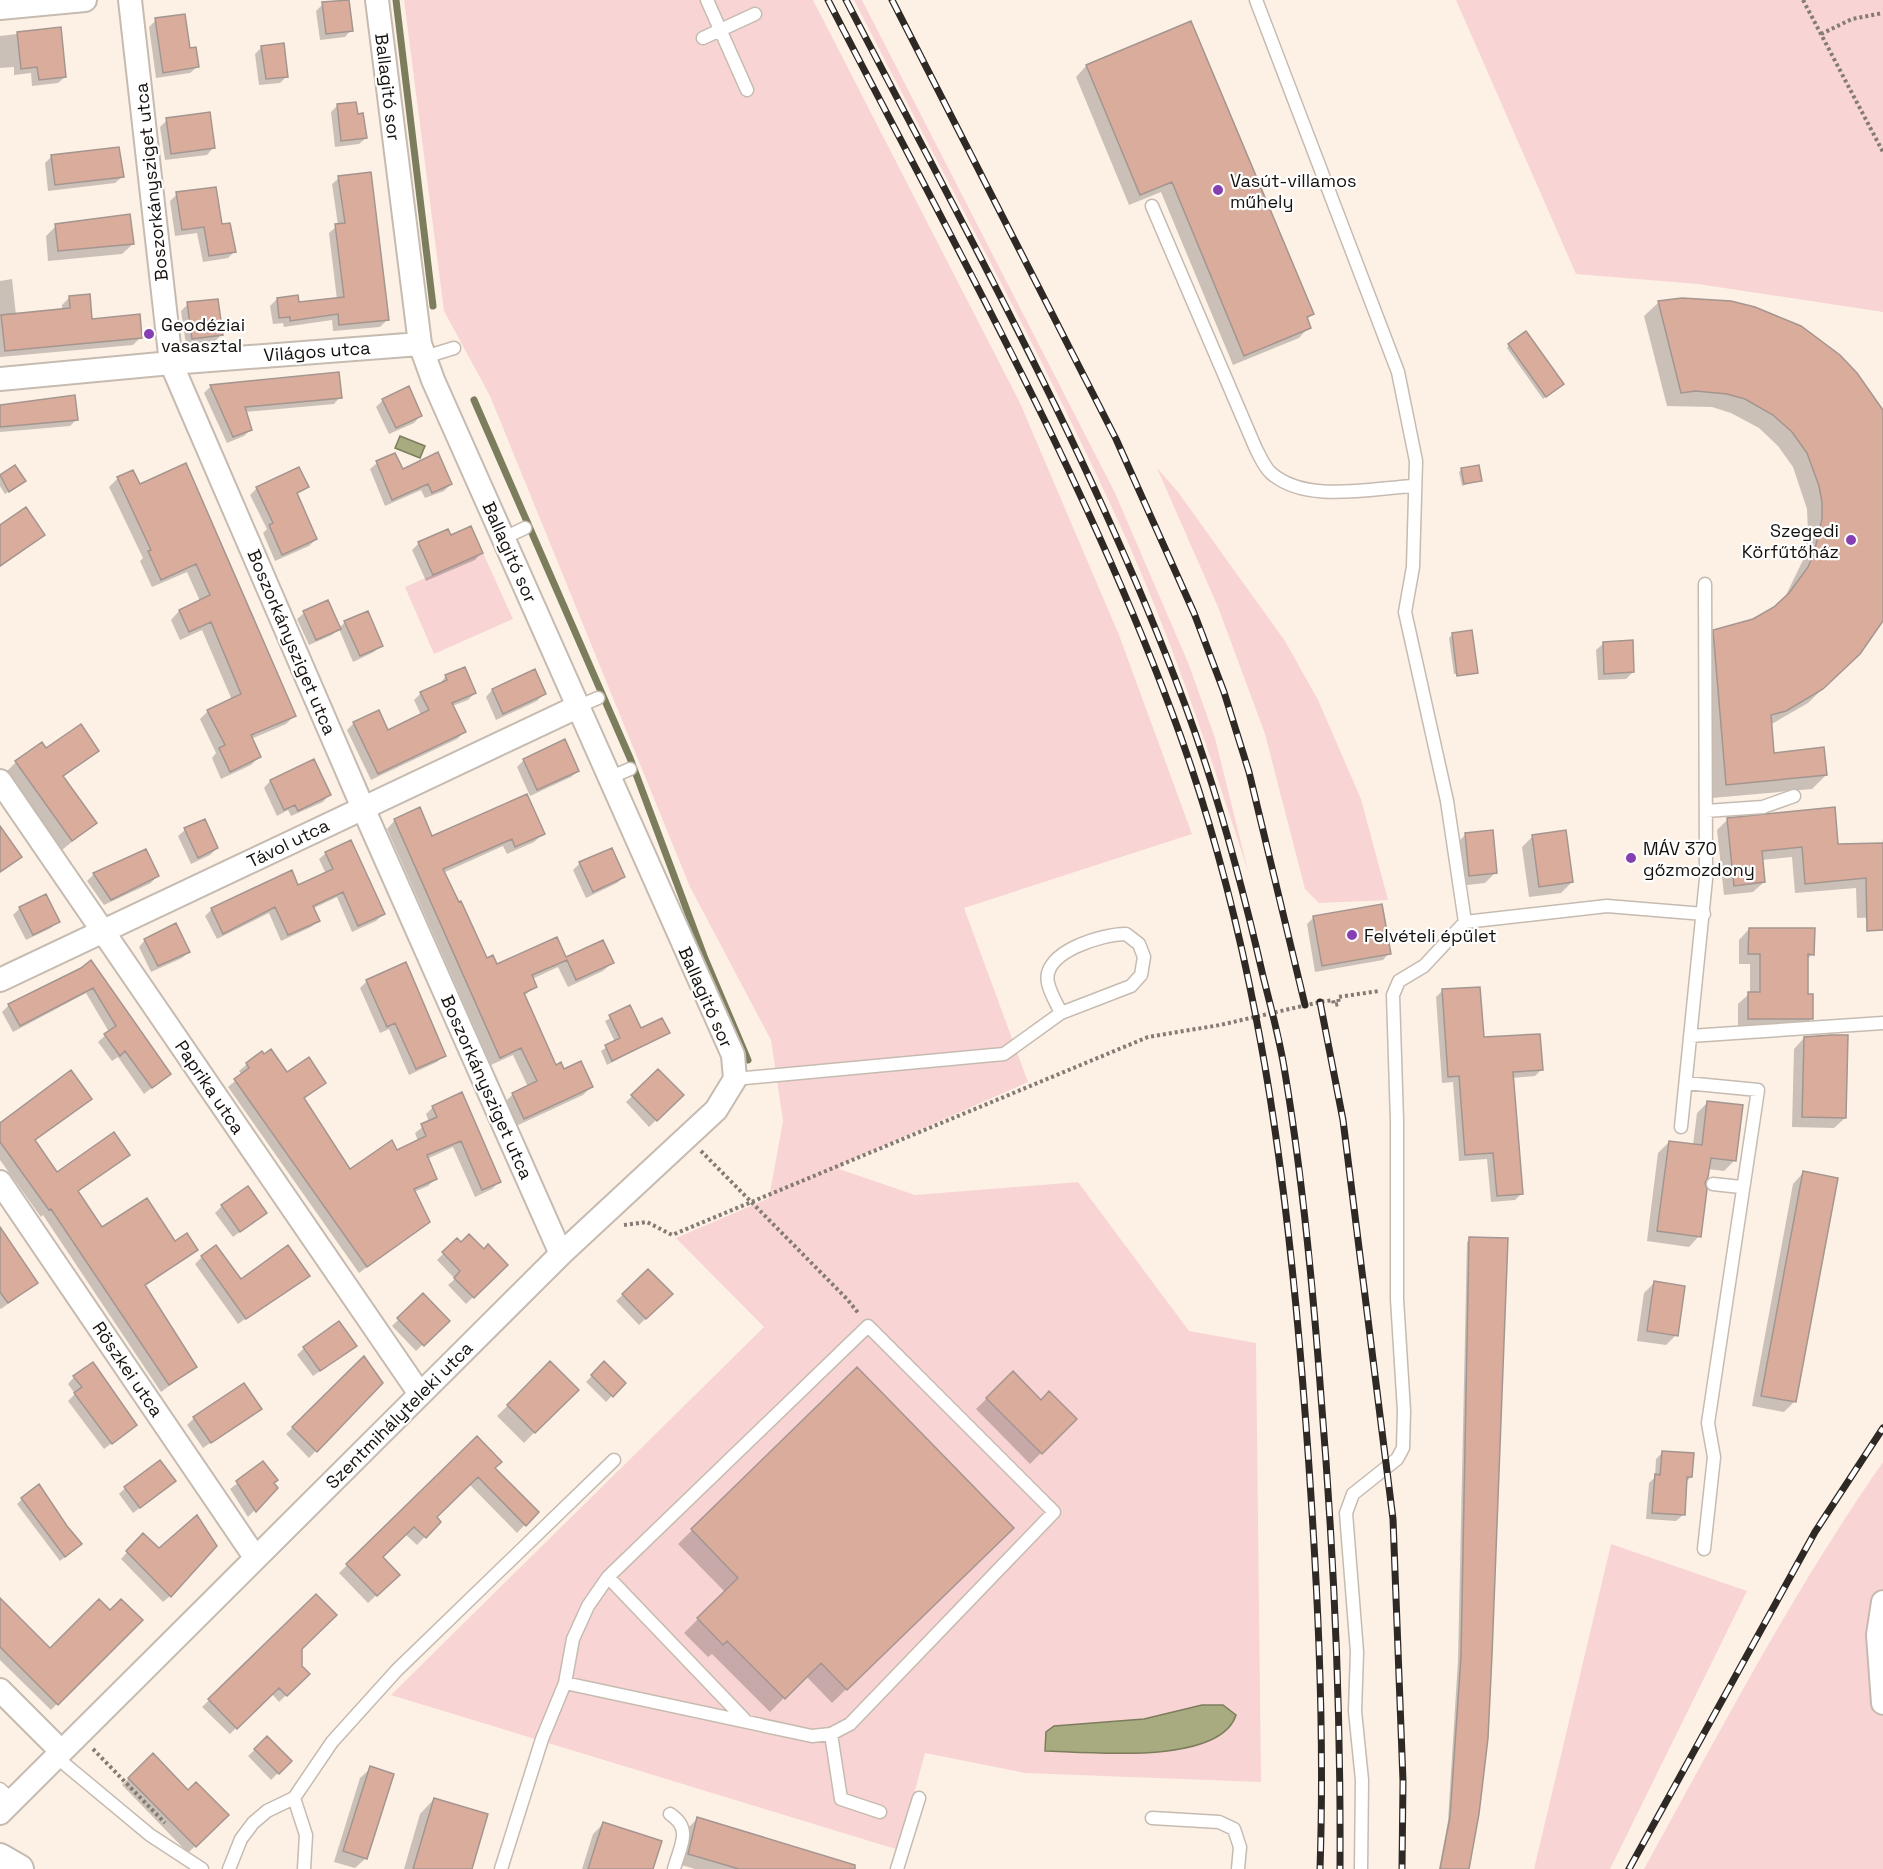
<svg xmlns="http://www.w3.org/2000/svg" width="1883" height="1869" font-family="'Space Grotesk',sans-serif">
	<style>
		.green { fill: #f9d4d4 }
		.water { fill: #a8ab7f; stroke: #7c7d5d; stroke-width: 1.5 }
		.shadow { fill: #0003 }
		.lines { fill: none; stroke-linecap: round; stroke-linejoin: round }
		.stream { stroke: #7c7d5d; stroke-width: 7 }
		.building { fill: #daac9b; stroke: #a49590; stroke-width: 1.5 }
		.service-casing { stroke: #c6bbb1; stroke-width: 15 }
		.minor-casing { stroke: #c6bbb1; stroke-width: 26 }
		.tertiary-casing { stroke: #c6bbb1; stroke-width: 32 }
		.path { stroke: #837b74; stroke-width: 4; stroke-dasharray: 3 3; stroke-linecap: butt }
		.service { stroke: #fff; stroke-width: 12 }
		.minor { stroke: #fff; stroke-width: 22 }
		.tertiary { stroke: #fff; stroke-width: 28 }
		.rail-casing { stroke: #2e2925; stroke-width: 7 }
		.rail { stroke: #fff; stroke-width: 4.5; stroke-dasharray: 14; stroke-linecap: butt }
		.poi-dot { fill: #863fb2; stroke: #fff; stroke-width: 2 }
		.labels { text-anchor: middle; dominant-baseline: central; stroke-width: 4.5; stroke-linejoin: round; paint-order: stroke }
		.street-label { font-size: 18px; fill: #15110e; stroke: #fff }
		.poi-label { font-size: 18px; fill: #15110e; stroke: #fff; text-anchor: start }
	</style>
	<rect width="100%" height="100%" fill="#fdf1e6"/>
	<path class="green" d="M404,0H813L1020,403L1119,635L1192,834L964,908L1028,1082L844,1163L839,1169L915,1195L1078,1182L1189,1331L1256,1343L1261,1782L1025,1773L925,1753L899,1850L391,1695L764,1327L676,1238L769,1198L783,1121L771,1040L690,887L490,396L444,311Z
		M854,0H862L1115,493L1189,665L1215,738L1248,871C1212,761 1176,651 1129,545C1046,360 946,181 854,0Z
		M1456,0H1883V312L1698,284L1576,274Z
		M1157,468L1178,492L1285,641L1318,700L1361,799L1388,900L1319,903L1305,889L1265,734L1218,607Z
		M483,553L513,619L434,654L405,587Z
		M1883,1462V1869H1644C1720,1731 1793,1591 1883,1462Z
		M1611,1544L1747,1591L1610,1869H1534Z"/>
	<path class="water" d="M400,436L425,446L420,458L395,448Z
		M1202,1705H1223L1236,1715C1220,1766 1087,1752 1045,1751L1046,1732L1054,1726L1144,1719Z"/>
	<path class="shadow" d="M323,4L351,30L345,37L320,40L316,11Z
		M156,20L189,50L197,67L190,73L156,78L149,27Z
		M1190,23L1312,314L1306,320L1309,327L1299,338L1233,365L1161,192L1129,205L1076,77L1086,66Z
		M59,29L65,77L58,83L32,86L31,73L14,75V67L0,68V36Z
		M262,47L287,76L280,83L259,85L255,54Z
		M337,106L357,116L366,138L359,144L335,147L331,112Z
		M167,120L213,148L207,155L165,160L160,127Z
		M52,156L122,177L115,183L48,191L45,163Z
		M339,178L387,320L380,327L333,331L332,320L284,327L283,323L273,324L270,306L277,299L298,303L337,300L329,233L338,225L332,184Z
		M177,194L220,226L235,251L228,258L203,262L197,233L175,236L170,201Z
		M56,226L133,244L122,254L48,261L46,236Z
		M12,279L16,315L62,310V305L69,298L91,320L141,337L133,345L0,357V281Z
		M1658,303L1883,413V615L1844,668L1808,703L1770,725L1773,755L1826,775L1812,789L1712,798L1700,645L1714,631L1741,626L1769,612L1785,597L1803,560L1808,534L1807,509L1793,467L1778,446L1759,428L1731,413L1712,407L1667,406L1644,316Z
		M188,304L221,335L214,342L186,345L181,311Z
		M1509,345L1559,387L1543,399L1507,348Z
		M338,373L340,397L334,404L245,412L250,430L244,436L227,443L204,393L210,387Z
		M383,400L420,416L414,423L389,434L376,407Z
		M0,406L76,420L70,426L0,432Z
		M395,455L402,471L451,484L444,491L425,498L421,490L385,506L370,469L377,463Z
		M185,465L294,716L286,724L251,739L259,757L251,765L221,779L212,758L216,753L200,719L208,711L232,700L202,630L180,640L171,620L179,611L200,601L187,572L152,587L140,561L143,558L109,487L118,478L139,486Z
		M15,467L21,483L5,494L0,486V477Z
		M1462,469L1480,480L1462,486L1459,472Z
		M307,486L296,495L316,539L309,546L275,561L263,533L267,529L250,495L257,488Z
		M0,526L43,535L0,567Z
		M450,536L481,553L475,560L426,581L412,550L419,543Z
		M304,613L339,628L345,622L381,645L374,652L353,662L339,629L332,635L309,645L297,619Z
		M1452,635L1476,672L1475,674H1454L1449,638Z
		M1603,644L1633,672L1626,679L1598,680L1596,650Z
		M534,671L544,694L537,701L496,720L486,697L492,690Z
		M446,676L475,693L468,700L452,706L464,732L457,739L371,780L347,730L354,723L387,732L421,715L414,700L421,693L439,685Z
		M46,750L97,751L63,777L95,823L62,850L7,771L16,762Z
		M524,760L578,771L571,777L530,796L517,767Z
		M313,761L329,795L323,802L291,816L288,810L277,816L264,788L270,781Z
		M1728,819L1837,845H1882L1883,839V917L1857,918L1856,888L1795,893L1792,857L1761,860L1764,882L1753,892L1724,895L1717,830Z
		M395,820L432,837L543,834L534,842L507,854L503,846L443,873L486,960L496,966L565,959L612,963L603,971L568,987L558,967L532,979L535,987L524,996L555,1067L591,1087L583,1095L516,1126L505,1102L513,1094L528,1087L513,1055L491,1065L387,829Z
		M204,821L217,848L210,855L191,864L178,836L185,830Z
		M1466,834L1495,873L1485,883L1459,886L1455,845Z
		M1533,836L1572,882L1561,893L1529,897L1522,847Z
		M326,853L383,914L376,921L352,932L337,897L312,909L318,921L311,927L281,941L269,913L217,939L205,916L212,909L298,887L326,874L319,859Z
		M580,863L624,877L617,883L586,898L573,870Z
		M94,874L157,876L151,883L104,905L87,881Z
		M20,908L58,921L51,928L26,940L13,915Z
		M1314,917L1389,953L1383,960L1315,972L1307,924Z
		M1749,929L1813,954L1806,960V995L1811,1019L1801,1029H1738V1004L1750,993V964H1739V940Z
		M145,940L189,952L182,958L151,972L139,947Z
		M82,969L169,1074L144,1094L118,1057L112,1061L98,1042L109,1032L86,993L13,1032L2,1012L9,1005Z
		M367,981L444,1055L437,1062L409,1075L389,1029L380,1033L360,988Z
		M1442,991L1482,1039L1541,1070L1535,1076L1512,1078L1521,1194L1515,1200L1491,1202L1487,1159L1459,1161L1453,1082L1442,1083L1436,997Z
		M630,1007L640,1030L668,1033L607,1065L601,1051L615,1042L605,1021Z
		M1804,1038L1845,1118L1834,1128L1792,1127L1794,1049Z
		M247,1064L324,1082L303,1100L350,1171L418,1141L415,1133L429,1122L426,1114L433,1107L499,1182L492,1189L475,1197L453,1147L427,1159L436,1178L428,1186L414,1192L428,1222L359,1273L228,1087L242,1075L239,1071Z
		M658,1071L682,1095L649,1127L626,1102Z
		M90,1098L34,1141L57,1174L128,1155L77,1192L102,1229L175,1243L196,1250L144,1286L195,1367L161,1392L43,1215L41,1217L0,1160V1125Z
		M1708,1102L1735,1160L1724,1171L1708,1169L1703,1182L1699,1236L1689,1247L1647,1241L1658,1153L1669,1142L1693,1145L1697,1113Z
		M1803,1173L1795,1401L1784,1412L1752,1406L1793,1184Z
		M222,1206L265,1213L233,1237L215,1213Z
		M0,1230L36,1283L1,1309L0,1308Z
		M1470,1239L1467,1869H1439L1448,1821L1458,1660L1467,1242Z
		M457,1240L460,1244L484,1251L506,1265L466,1304L448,1285L455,1279L437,1260Z
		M202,1257L240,1281L308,1275L238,1324L195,1264Z
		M648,1271L671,1294L639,1325L616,1301Z
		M1654,1283L1676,1335L1666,1345L1637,1341L1644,1293Z
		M423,1295L447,1321L416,1351L392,1326Z
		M355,1346L313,1376L297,1355L304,1348Z
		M364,1358L381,1383L309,1458L286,1434Z
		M604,1363L624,1383L606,1402L586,1382Z
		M550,1364L576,1390L524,1443L497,1416Z
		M857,1369L1011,1528L832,1703L806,1676L770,1712L712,1654L708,1657L684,1633L725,1592L678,1544Z
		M1013,1373L1041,1402L1075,1419L1030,1464L976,1409Z
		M74,1377L135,1425L104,1449L68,1401L75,1394L68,1384Z
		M260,1409L203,1448L187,1425L194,1418Z
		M477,1438L493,1468L537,1512L517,1533L469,1484L435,1517L439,1522L417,1545L405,1534L381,1558L398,1575L368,1603L339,1573Z
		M1663,1452L1691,1477L1686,1482L1683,1515L1676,1521L1646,1519L1649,1483L1655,1477L1656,1459Z
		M263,1463L276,1488L248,1517L230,1489Z
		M125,1488H167L133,1513L119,1494Z
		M22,1499L66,1527L75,1549L60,1561L17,1504Z
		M143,1535L170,1596L163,1602L121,1559Z
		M316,1596L301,1649V1667L308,1674L279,1702L271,1693L230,1734L202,1707Z
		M0,1599L50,1650L95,1665L51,1710L0,1660Z
		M267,1738L290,1761L271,1780L248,1756Z
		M153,1755L188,1792L227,1815L188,1853L122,1785Z
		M371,1768L366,1858L355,1868L334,1862L360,1778Z
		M434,1799L470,1869H404L420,1814Z
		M698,1818L852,1869H695L678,1864L687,1829Z
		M604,1823L651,1869H582L593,1834Z"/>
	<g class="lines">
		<path class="stream" d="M396,0L433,306
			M474,400L630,758L704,956L748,1060"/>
	</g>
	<path class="building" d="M349,0L353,31L326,34L322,2Z
		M185,14L190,48L196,47L199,67L163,73L155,18Z
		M1191,21L1314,314L1307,317L1311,328L1244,356L1172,182L1140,195L1086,65Z
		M61,27L66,77L39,80L37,67L21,69L17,32Z
		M284,43L288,77L266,79L261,46Z
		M356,102L358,114L363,113L367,138L341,141L337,104Z
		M210,112L215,148L171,154L166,118Z
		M119,147L124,177L55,185L51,155Z
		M371,172L389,320L339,325L338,314L290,321V317L279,318L277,298L298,295L299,302L344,297L335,224L345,223L338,176Z
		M216,187L222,224L230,223L236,252L209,256L204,227L182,230L176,192Z
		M130,214L134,244L58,251L55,224Z
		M90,294L92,319L140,314L142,338L5,351L1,315L70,308L69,296Z
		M1682,298L1731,301L1755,307L1801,326L1840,355L1857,373L1883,410V621L1860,654L1823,689L1786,711L1771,715L1774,753L1824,747L1827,775L1726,785L1713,630L1753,619L1774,607L1789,593L1808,567L1814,553L1822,519V502L1819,486L1807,453L1792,432L1773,415L1745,399L1727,394L1696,391L1681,393L1658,301Z
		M218,299L223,335L192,339L187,302Z
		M1526,331L1564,384L1546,397L1508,344Z
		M339,372L342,398L245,407L252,430L233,437L210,385Z
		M409,386L422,416L396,428L382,399Z
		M75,395L78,420L0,427V405Z
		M438,452L452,484L432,493L428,484L392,500L376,461L395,453L403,469Z
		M186,463L296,716L251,735L261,757L230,772L219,748L225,745L207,710L241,694L211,622L189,632L179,610L210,595L196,564L161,580L148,551L151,550L117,477L133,470L140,484Z
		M15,465L26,481L9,492L0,475Z
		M1479,465L1482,481L1464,484L1461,468Z
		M299,467L309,487L297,493L317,539L282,555L269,525L273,523L256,487Z
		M26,507L45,535L0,566V525Z
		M471,526L483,553L433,575L418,542L448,529L451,535Z
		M328,600L341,629L316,640L303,611Z
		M368,611L383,646L360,656L344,621Z
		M1472,630L1478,673L1457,676L1452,633Z
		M1633,640L1634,672L1604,674L1603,642Z
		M465,667L476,693L452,703L466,732L378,774L353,722L379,710L388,730L429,710L420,692L447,680L445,675Z
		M535,669L546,694L503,714L492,689Z
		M81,724L99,751L63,776L97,823L72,841L15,761L42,742L46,748Z
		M565,739L579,771L537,790L523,759Z
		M314,759L331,795L298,811L295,805L284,810L270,780Z
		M527,794L545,834L515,847L512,839L443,869L459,902L461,901L487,958L493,955L497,964L557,937L566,957L603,940L614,963L576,980L567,960L532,975L537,987L524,993L556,1065L561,1062L564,1069L581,1061L593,1087L524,1119L512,1093L537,1081L521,1048L500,1058L394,819L420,807L432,836Z
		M1835,807L1838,844L1883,843V930L1867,931L1866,878L1805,884L1802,847L1762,851L1765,882L1734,886L1727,818Z
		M205,819L218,848L198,858L184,828Z
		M0,826L22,857L0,872Z
		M1493,830L1497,873L1469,876L1465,833Z
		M1566,830L1573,882L1539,887L1532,835Z
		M351,840L385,914L358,926L343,892L313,906L320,921L288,935L275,907L223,934L211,908L292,870L298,885L333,869L325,852Z
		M612,848L625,877L593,892L579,862Z
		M146,849L159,876L111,900L93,873Z
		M46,894L60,922L33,935L19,907Z
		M1382,904L1391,954L1322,966L1313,916Z
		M176,923L190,952L158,966L144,939Z
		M1749,928H1815L1814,955L1808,954V994H1813V1019H1748V992H1760V954H1748Z
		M91,960L171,1074L152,1088L125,1051L120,1056L104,1034L116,1026L93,988L20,1026L8,1004L81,968Z
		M406,962L446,1056L416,1069L395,1023L387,1027L366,980Z
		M1480,987L1484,1037L1540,1034L1543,1070L1513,1072L1523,1194L1497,1196L1493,1153L1465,1155L1459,1076L1448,1077L1442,989Z
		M630,1005L641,1028L662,1018L670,1033L612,1061L605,1045L620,1038L609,1015Z
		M1830,1035H1848L1846,1118L1802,1117L1804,1037Z
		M271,1049L287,1072L309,1057L326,1083L304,1098L350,1169L392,1140L397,1150L426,1136L421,1124L437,1117L432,1106L462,1092L501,1182L482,1190L461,1141L427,1155L437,1179L414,1189L430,1222L367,1267L234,1079L249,1068L246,1063L262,1051L264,1054Z
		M658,1069L684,1095L657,1121L631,1095Z
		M71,1070L92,1099L35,1140L57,1172L114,1132L130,1155L78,1191L102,1227L147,1198L175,1241L187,1233L198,1250L145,1285L197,1367L169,1385L51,1209L49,1210L0,1142V1123Z
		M1707,1101L1743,1105L1736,1161L1711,1158L1708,1177L1705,1183L1707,1189L1701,1237L1657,1231L1669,1141L1702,1145Z
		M1803,1171L1838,1178L1796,1402L1761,1396Z
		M248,1186L267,1213L240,1232L221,1205Z
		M0,1227L38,1283L8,1303L0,1292Z
		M469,1234L484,1249L488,1244L508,1265L474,1298L454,1278L460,1271L442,1252L457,1238L461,1242Z
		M1469,1237L1508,1238L1492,1655L1488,1738L1479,1814L1469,1869H1440L1450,1817L1461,1656Z
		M216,1245L241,1279L288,1245L310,1276L246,1319L201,1256Z
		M648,1269L673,1294L646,1319L622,1294Z
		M1654,1281L1685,1286L1678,1336L1647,1331Z
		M423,1293L450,1321L424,1346L397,1318Z
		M339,1321L357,1346L320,1371L303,1347Z
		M364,1356L383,1383L317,1452L292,1427Z
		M550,1361L579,1390L535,1433L507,1405Z
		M604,1361L626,1383L613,1397L591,1375Z
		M93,1362L137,1425L112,1444L74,1393L82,1387L73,1376Z
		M857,1367L1014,1528L847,1690L821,1663L785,1699L727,1641L723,1645L697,1618L738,1578L691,1529Z
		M1013,1371L1041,1400L1049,1391L1077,1419L1042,1454L986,1398Z
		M244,1383L262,1409L211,1443L193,1417Z
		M477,1436L502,1462L495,1468L539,1512L526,1526L478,1477L437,1517L441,1522L426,1538L414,1527L383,1557L400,1575L377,1596L346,1564Z
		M1662,1451L1694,1453L1692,1477H1687L1685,1515L1652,1513L1655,1474L1660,1475Z
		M160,1460L176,1481L140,1508L124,1487Z
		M263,1461L278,1480L274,1483L278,1488L256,1512L236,1481Z
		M39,1484L67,1526L82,1544L65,1557L21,1498Z
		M197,1515L217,1546L171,1597L126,1551L143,1533L159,1548Z
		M316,1594L337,1615L302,1649V1666L310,1674L287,1696L279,1688L237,1729L208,1699Z
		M0,1598L50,1648L99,1599L110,1610L121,1599L143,1620L58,1705L0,1647Z
		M267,1736L292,1761L279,1774L254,1749Z
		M153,1753L188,1790L196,1782L229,1815L196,1847L128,1778Z
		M370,1766L394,1774L367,1859L343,1851Z
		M434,1798L488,1814L472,1869H413Z
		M697,1817L855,1865V1869H739L688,1854Z
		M603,1822L662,1841L653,1869H588Z"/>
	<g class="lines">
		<defs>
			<path id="service" d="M707,0L747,90
				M1256,0L1398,372L1416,461L1413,567L1405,612L1447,801L1465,922
				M703,38L755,14
				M1152,206L1256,449C1260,456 1264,467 1271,473C1306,504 1371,488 1415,486
				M425,357L454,348
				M504,538L525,528
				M577,707L598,698
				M609,778L630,769
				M1706,811L1763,807L1794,796
				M1690,1036L1883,1023
				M735,1079L1004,1054L1061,1013L1131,986L1141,975L1144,957L1139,944L1126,934C1102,934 1041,952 1048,983C1050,993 1057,1004 1061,1013
				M1686,1083L1758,1090L1708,1423L1714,1457L1704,1549
				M1681,1127L1706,879L1705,584
				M1713,1184L1741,1187
				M608,1577L744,1719
				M831,1734L841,1799L880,1812
				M55,1756L150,1835L202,1869
				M0,1789L12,1800
				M294,1798L306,1835L304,1869
				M670,1814C693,1829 680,1846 674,1869
				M1152,1818L1219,1822L1234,1829L1240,1847L1238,1869
				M229,1869L241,1839L253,1823L267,1811L294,1798L332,1742L397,1670L614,1460
				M501,1869L542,1739L565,1683L573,1639L588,1606L608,1577L868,1326L1054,1512L850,1724L831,1734L812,1736L565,1683
				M897,1869L919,1798
				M1361,1869L1362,1780L1355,1711L1357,1652L1346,1513L1353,1494L1397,1459L1403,1448L1404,1411L1397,1299V1121L1393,995L1399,981L1424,966L1465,922L1607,906L1704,914"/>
			<path id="minor" d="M130,0L171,363L363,808L561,1254
				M0,8L85,0
				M0,379L171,363L420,344
				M0,781L420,1394
				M0,980L577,707
				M0,1182L255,1557
				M1883,1602L1878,1635L1883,1703
				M0,1690L61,1751
				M0,1813L561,1254L716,1110L735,1079L733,1055L433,380L420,344L377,0"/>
			<path id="tertiary" d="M0,1858L19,1869"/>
		</defs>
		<use href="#service" class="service-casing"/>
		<use href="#minor" class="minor-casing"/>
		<use href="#tertiary" class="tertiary-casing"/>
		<path class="path" d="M1803,0L1883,152
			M1821,34L1852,19L1883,13
			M701,1151L847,1299L859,1314
			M624,1225L647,1222L672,1235L1148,1037L1220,1025L1320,1002L1333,1000L1334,1005L1339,1004L1338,997L1379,991
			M93,1749L165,1823"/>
		<use href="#service" class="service"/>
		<use href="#minor" class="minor"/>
		<use href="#tertiary" class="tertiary"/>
		<defs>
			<path id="rail" d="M828,0C948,234 1079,464 1171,710C1258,942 1288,1181 1306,1425C1317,1573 1325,1721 1320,1869
				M846,0C965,230 1093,458 1184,702C1217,791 1242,884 1263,976C1271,1008 1280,1040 1285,1073C1303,1180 1313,1288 1321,1396C1334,1554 1341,1711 1340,1869
				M892,0L1116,439L1194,613L1224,692L1249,772L1305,1005
				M1320,1002L1343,1120L1393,1519L1403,1781L1402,1869
				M1629,1869L1815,1532L1883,1428"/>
		</defs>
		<use href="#rail" class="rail-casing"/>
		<use href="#rail" class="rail"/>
	</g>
	<g class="poi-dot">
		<circle cx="1218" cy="190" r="6"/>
		<circle cx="149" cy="334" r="6"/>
		<circle cx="1851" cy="540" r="6"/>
		<circle cx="1631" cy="858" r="6"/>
		<circle cx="1352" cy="935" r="6"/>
	</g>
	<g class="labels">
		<g class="street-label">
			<text transform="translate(388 87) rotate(83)">Ballagitó sor</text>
			<text transform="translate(151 182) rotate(-96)">Boszorkánysziget utca</text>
			<text transform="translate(317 351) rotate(-4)">Világos utca</text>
			<text transform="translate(510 552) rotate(66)">Ballagitó sor</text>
			<text transform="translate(292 642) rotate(67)">Boszorkánysziget utca</text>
			<text transform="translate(288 843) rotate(-26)">Távol utca</text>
			<text transform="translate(706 997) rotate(66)">Ballagitó sor</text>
			<text transform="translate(210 1087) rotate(56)">Paprika utca</text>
			<text transform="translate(487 1087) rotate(66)">Boszorkánysziget utca</text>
			<text transform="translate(128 1369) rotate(56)">Röszkei utca</text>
			<text transform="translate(399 1415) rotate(-45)">Szentmihályteleki utca</text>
		</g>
		<g class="poi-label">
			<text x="1230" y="180">Vasút-villamos<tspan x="1230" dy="21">műhely</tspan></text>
			<text x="161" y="324">Geodéziai<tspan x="161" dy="21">vasasztal</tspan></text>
			<text x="1839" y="530" text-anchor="end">Szegedi<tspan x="1839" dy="21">Körfűtőház</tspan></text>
			<text x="1643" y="848">MÁV 370<tspan x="1643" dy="21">gőzmozdony</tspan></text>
			<text x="1364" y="935">Felvételi épület</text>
		</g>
	</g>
</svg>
